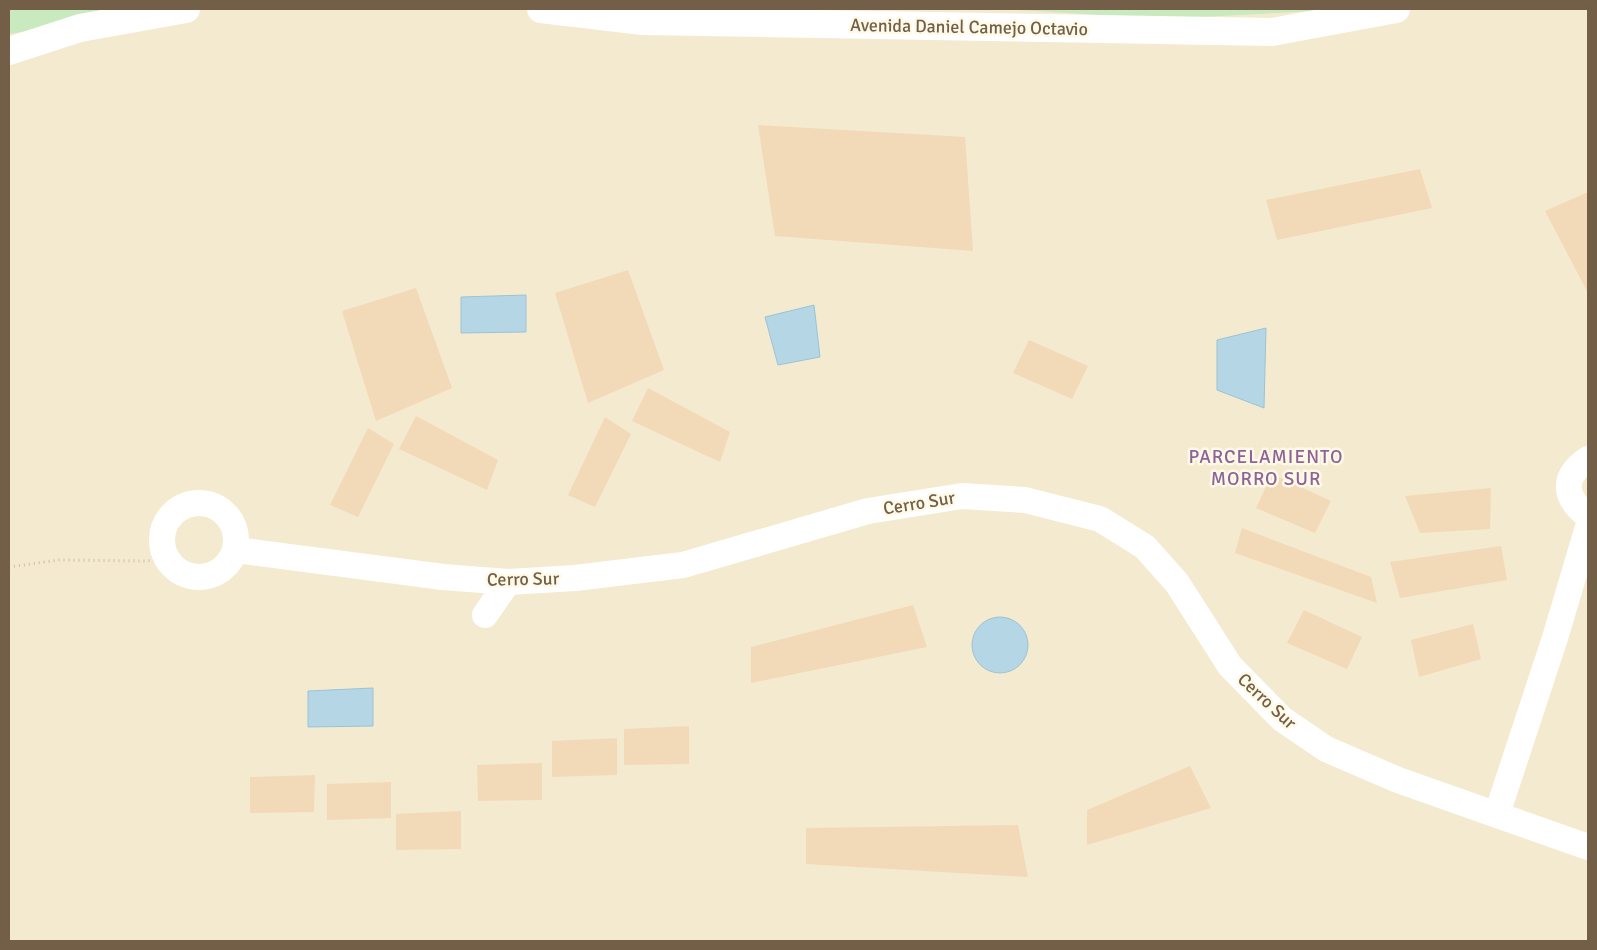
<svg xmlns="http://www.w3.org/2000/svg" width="1597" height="950" font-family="Signika,sans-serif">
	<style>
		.residential { fill: #f4eacf }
		.green { fill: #c9e9bf }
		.water { fill: #b5d6e5; stroke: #9bc3d7 }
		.building { fill: #f2dab8 }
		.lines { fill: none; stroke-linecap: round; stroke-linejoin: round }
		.path { stroke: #d6bd9b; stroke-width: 3; stroke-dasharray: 1 4; stroke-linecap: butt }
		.street { stroke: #fff; stroke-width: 26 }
		.secondary { stroke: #fff; stroke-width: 28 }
		.labels { text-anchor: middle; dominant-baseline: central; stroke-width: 5; stroke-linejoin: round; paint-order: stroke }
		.street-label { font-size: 18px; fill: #735f48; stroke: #fffae7 }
		.neighbourhood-label { font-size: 19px; letter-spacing: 1px; fill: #8f6397; stroke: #fffae7 }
	</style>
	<rect width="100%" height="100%" fill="#fcf7e0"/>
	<path class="residential" d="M9,9H1588V941H9Z"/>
	<path class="green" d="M9,9H158L9,34Z
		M1003,9H1321L1314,11L1164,19Z"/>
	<path class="water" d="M526,295V332L461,333V297Z
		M814,305L820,357L778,365L765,317Z
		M1266,328L1264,408L1217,390V340Z
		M972 645a28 28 0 1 1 56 0a28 28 0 1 1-56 0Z
		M373,688V726L308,727V691Z"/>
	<path class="building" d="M758,125L965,137L973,251L775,236Z
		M1420,169L1432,208L1277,240L1266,200Z
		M1588,192V293L1545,211Z
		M628,270L664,370L588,403L555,293Z
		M416,288L452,388L376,421L342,311Z
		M1029,340L1088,366L1072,399L1013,373Z
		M648,388L730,432L720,462L632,421Z
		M416,416L498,460L487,490L399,449Z
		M605,417L631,434L595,507L568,495Z
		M368,428L394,444L358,517L330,505Z
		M1272,474L1331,501L1315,533L1256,508Z
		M1491,488L1490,529L1420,533L1405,496Z
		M1242,528L1371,577L1377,603L1235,553Z
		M1501,546L1507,580L1400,598L1390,562Z
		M913,605L927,647L751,683V647Z
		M1304,610L1362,637L1347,669L1287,643Z
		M1473,624L1481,659L1419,677L1411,640Z
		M689,726V764L624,765V729Z
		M617,738V775L552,777V741Z
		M542,763V800L478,801L477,765Z
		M1190,766L1211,808L1087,845V810Z
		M315,775L314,812L250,813V777Z
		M391,782V818L327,820V784Z
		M461,811V849L396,850V814Z
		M1018,825L1028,877L806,864V828Z"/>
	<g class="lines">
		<path class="path" d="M9,567L59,560L147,561L166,558"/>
		<path class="street" d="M1588,459C1561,477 1564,498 1588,516
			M162 540a37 37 0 1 1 74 0a37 37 0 1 1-74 0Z
			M236,550L443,577L508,582L575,578L683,565L868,511L962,496L1025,500L1100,519L1145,547L1177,583L1230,666L1282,719L1326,749L1398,780L1588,847
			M485,615L508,582
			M1497,814L1555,638L1588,527"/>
		<path class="secondary" d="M541,9L643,21L1272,32L1396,9
			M9,51L80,28L186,9"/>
	</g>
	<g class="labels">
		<g class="street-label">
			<text transform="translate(969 27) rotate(1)">Avenida Daniel Camejo Octavio</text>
			<text transform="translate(919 503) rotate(-9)">Cerro Sur</text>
			<text transform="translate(523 579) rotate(-1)">Cerro Sur</text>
			<text transform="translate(1267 701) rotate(43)">Cerro Sur</text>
		</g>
		<g class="neighbourhood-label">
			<text x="1266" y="457">PARCELAMIENTO<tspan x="1266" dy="22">MORRO SUR</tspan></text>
		</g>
	</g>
	<rect width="1597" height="950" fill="none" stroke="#735f48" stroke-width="20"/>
</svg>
